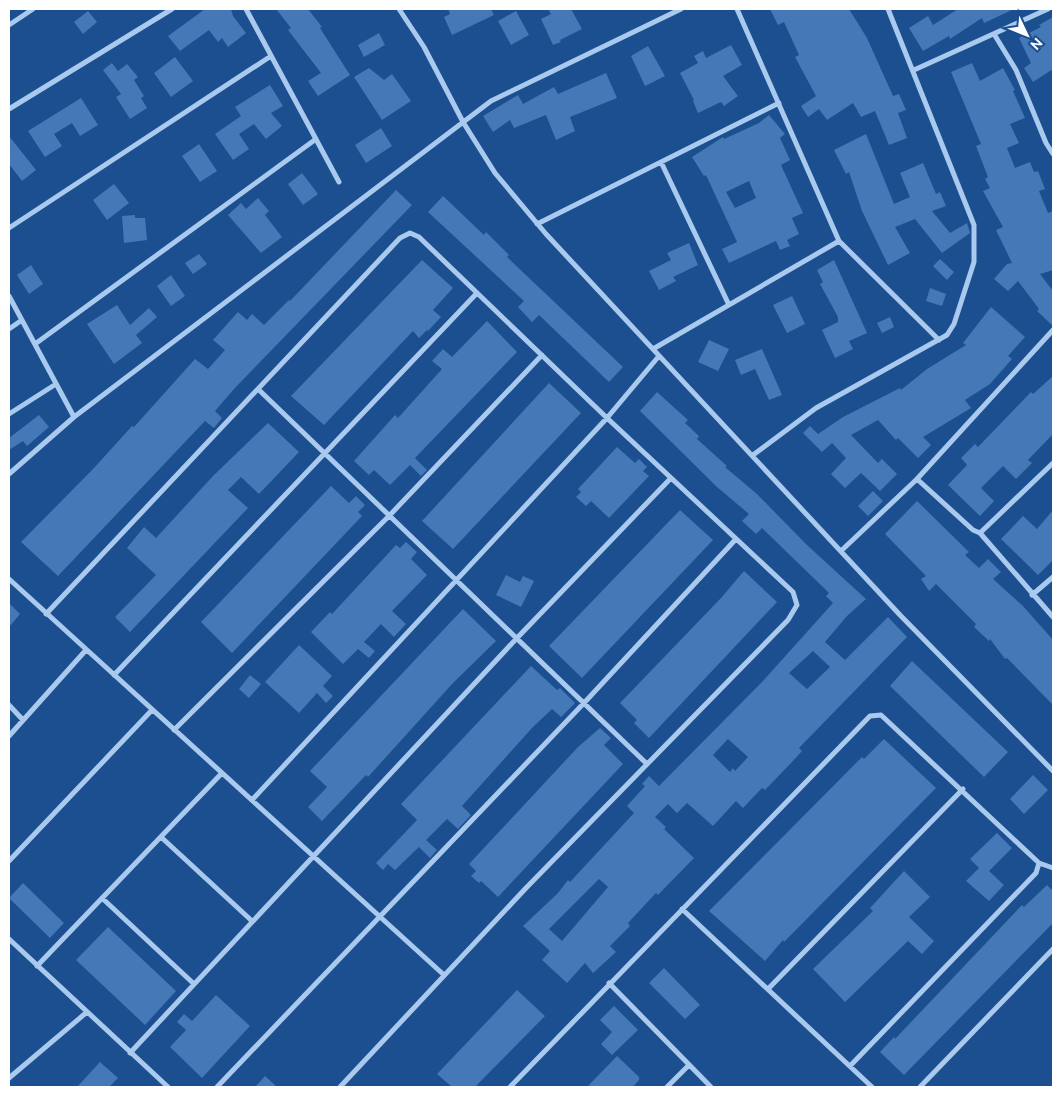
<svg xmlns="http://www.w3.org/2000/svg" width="1062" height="1096" font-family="Ubuntu,sans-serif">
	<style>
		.building { fill: #4478b7; fill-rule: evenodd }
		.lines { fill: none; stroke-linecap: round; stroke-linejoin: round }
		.street { stroke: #a9c9ee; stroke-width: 5 }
	</style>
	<rect width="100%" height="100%" fill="#1b4f8f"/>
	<path class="building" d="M205,9H231L233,16L246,33L228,47L222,38L218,42L209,30L180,51L168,36Z
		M276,9H308L322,27L320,28L350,75L318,96L308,81L321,73L288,30L291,28Z
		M448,9H491L494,15L452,35L444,17L450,14Z
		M548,9H571L582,29L560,40L561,42L553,45L541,19L551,14Z
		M770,9H849L867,38L893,96L899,94L906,110L898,113L907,138L889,145L875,111L861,117L853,103L827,120L819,109L808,117L801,106L816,96L795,57L799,55L784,22L778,25Z
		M958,9H1014L984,23L982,18L950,39L949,36L923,51L909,28L928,16L933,25Z
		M88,11L97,22L83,34L74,22Z
		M516,11L529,35L511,45L498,21Z
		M1053,17V69L1033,82L1024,68L1031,63L1019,38L1041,27L1039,25Z
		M379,33L385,45L364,57L358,45Z
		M731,45L742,65L723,76L738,96L724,106L721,102L698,113L693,101L694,100L680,73L698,63L694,56L703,51L706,58Z
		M648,46L665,76L645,86L631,56Z
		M175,57L193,81L171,97L154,73Z
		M112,63L118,71L127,64L138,77L134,80L144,96L141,98L147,108L130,119L116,97L121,94L103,70Z
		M972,63L980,81L1003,68L1015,90L1013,91L1025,118L1010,124L1019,143L1007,148L1015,168L1030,162L1034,172L1038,171L1045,189L1039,191L1048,213L1053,211V270L1040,274L1053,291V326L1037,311L1039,309L1018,281L1008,291L994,279L1007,264L1012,263L996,230L1003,227L983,191L990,188L985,179L988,177L976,146L981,144L951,72Z
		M369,68L384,80L392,74L411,101L382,120L354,77Z
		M606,73L617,98L570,117L575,131L556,140L546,115L514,128L510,120L493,132L483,116L518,95L523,104L554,87L558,94Z
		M270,85L283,106L271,113L282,126L266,139L254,124L239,134L249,149L233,160L215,134L241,116L235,107Z
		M81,98L98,125L80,136L72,123L54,134L62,146L45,157L28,131Z
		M769,115L785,134L780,138L790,160L781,165L803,213L792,218L799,234L787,240L790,246L780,250L776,241L729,263L722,249L737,242L706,175L704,176L692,157L723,137L724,139L759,123ZM749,181L756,198L735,208L726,192Z
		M381,128L392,146L366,163L355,145Z
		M866,134L894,204L910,197L900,173L923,163L936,194L940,192L946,206L932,211L950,233L967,223L970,233L942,253L915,219L895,227L910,253L888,265L862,211L849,172L846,174L834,150Z
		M9,136L36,170L22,181L9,164Z
		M199,144L217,171L200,182L182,156Z
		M302,173L318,194L303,205L288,184Z
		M114,184L129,203L107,220L93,200Z
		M396,190L412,205L234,389L215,411L222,418L214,428L205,421L58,576L21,542L94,468L132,426L134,427L195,359L208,369L225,350L213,340L238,312L247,320L252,314L264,325L289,300L290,301Z
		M443,196L484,235L486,232L509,255L507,257L623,367L609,382L539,315L532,322L518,307L524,301L428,212Z
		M258,198L269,211L265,215L282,237L261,253L228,215L241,203L246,209Z
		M135,215V218H145L147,240L124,243L122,216Z
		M689,243L698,265L673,277L676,281L659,290L649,271L671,260L667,253Z
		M199,254L207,264L193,274L185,263Z
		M940,259L954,272L947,280L933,266Z
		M422,260L453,288L433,310L441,317L428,331L427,330L419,338L413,331L324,425L291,396Z
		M834,260L867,333L849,341L853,349L835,358L822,330L838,322V317L820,284L823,282L817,270Z
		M31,265L43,284L29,294L17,275Z
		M171,275L185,296L171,306L157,286Z
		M930,288L946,294L942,306L926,301Z
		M792,296L805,324L787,333L773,305Z
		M117,305L130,325L149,308L157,317L136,335L142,343L114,364L87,324Z
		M991,307L1025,337L1008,356L1012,359L990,384L965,400L971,408L923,437L931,445L918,458L898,438L896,440L878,420L851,435L878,463L882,459L897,474L880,491L861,473L845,488L831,474L846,458L832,443L822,452L803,433L810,426L818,434L843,417L900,388L901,390L927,369L966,345L963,343Z
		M890,317L894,327L882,333L877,323Z
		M487,321L517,352L415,458L427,470L421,476L410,465L390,485L374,470L369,475L354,461L395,415L398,418L442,369L432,361L443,349L452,357Z
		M709,340L729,349L718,371L698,362Z
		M762,349L782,395L769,400L755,369L741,375L735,360Z
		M1053,376V434L1028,460L1032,463L1016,479L1003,466L981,488L994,501L980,516L948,485L967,465L961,458L975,444L978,447L1031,392L1033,394Z
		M549,383L581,413L453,549L422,521Z
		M657,392L688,420L685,423L699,436L697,439L727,466L725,467L757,494L807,545L866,599L847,616L825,642L845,660L888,617L907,637L799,748L802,751L791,763L765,790L762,788L743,808L736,801L713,826L687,803L677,813L668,804L655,817L666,827L664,829L694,858L658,895L656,893L628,923L630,926L610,946L616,952L593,973L585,963L567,983L542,960L550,951L523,926L558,893L568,880L570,882L634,813L627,806L645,786L642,784L649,776L659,786L762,682L833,603L826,596L829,593L762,528L756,534L742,521L749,514L717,487L640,411ZM813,651L830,667L807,689L789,673ZM728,739L748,757L735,771L733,768L730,772L713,755ZM599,879L608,887L562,941L549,929Z
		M39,415L49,427L27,446L23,441L9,450V438Z
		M268,423L299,452L259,494L241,477L228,490L248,508L130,632L115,617L156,575L127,548L144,527L156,538L213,476Z
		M617,447L635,463L639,459L647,467L643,471L649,476L609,518L591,501L586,506L576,497L581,492L578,489Z
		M331,486L349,503L356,496L365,505L358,512L362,516L232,653L201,622Z
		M873,491L883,501L868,516L858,506Z
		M917,501L969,552L965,555L979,568L988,559L1001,572L993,579L1023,606L1053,640V705L1007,658L1005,659L990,639L989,641L974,627L976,624L936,584L929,591L921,579L926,576L885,534Z
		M680,510L713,540L582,678L549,646Z
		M1053,510V560L1038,575L1001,539L1023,516L1037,529Z
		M406,542L417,552L411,559L427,575L392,611L406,624L394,637L381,624L364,642L375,651L369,658L358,649L343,664L311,632L330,612L332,614L396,545L400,548Z
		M744,571L777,602L649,738L634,723L637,720L620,703L721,598Z
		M506,575L520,582L523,576L534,581L521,607L496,595Z
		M9,603L20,614L9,627Z
		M463,609L496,641L453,683L368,777L366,775L322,821L308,807L327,787L310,771Z
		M299,645L332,676L323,686L333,696L326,703L317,693L299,713L265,682Z
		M912,661L1008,752L984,777L890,686Z
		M531,666L557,690L560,688L575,703L561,717L552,709L532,728L462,806L471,815L458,829L447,819L426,840L437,850L430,858L419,847L395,870L388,864L383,870L376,863L417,820L401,804Z
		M250,675L261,684L249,698L239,689Z
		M600,728L611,738L604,745L623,764L498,897L481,881L479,883L471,876L476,871L469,864L578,747Z
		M884,739L936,788L784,942L783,940L765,961L709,911L862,757L864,759Z
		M1033,775L1048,790L1024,814L1010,799Z
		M997,833L1012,848L989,871L1004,885L989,901L966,881L979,868L970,859Z
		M904,871L930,897L909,917L934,941L922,954L908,941L845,1002L813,969L873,911L870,908Z
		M23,883L64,923L50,938L9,898Z
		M1047,885L1053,891V923L904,1075L880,1052L894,1037L895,1039L1022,905L1024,907Z
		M108,927L176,991L145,1025L76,960Z
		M664,968L700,1005L685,1019L649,983Z
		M517,990L545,1016L475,1087H452L437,1074Z
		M216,995L250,1026L202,1078L170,1047L186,1030L177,1022L184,1014L192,1021Z
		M614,1006L638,1030L612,1055L601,1044L612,1032L600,1020Z
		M617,1056L639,1077V1080L633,1087H587Z
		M100,1062L118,1078L109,1087H77Z
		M265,1076L277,1087H255Z"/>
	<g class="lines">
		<path class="street" d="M246,9L339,182
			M399,9L424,47L463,122L495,173L546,234L900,615L1053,771
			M737,9L839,241L939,340
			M9,25L33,9
			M994,34L1016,70L1046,143L1053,154
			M914,70L1048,9
			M9,109L172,9
			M661,162L729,305
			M537,224L779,103
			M9,228L271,56
			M9,296L74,417
			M9,329L22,320
			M35,344L316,139
			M653,349L839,241
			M258,389L647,764
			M9,414L56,384
			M753,455L816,408L947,335L954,324L974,262V225L888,9
			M9,474L74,417L491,101L681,9
			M917,479L973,530L980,533L1053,617
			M980,533L1053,463
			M841,551L917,479L1053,330
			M9,579L444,975
			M1032,595L1053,577
			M46,614L400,238L410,233L419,237L607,418L793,592L797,605L788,620L526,888L340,1087
			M114,675L477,293
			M9,705L23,720
			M174,730L389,516L542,355
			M9,736L86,650
			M252,800L607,418L659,356
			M161,837L252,921
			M9,861L152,710
			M1039,863L1053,868
			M102,898L194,984
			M682,909L872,1087
			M9,939L168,1087
			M37,966L222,773
			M609,983L711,1087
			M768,989L963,789
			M130,1053L517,638L671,478
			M9,1078L87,1012
			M217,1087L584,703L736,539
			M510,1087L870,716L881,715L1039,863L1036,873L850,1066
			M667,1087L689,1065
			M920,1087L1053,949"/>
	</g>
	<rect width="1062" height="1096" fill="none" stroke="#ffffff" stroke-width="20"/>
	<g transform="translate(1027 35) rotate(133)" stroke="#1b4f8f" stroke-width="4" paint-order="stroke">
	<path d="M0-4L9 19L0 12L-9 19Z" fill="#ffffff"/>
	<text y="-8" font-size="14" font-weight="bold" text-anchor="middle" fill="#ffffff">N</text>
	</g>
</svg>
